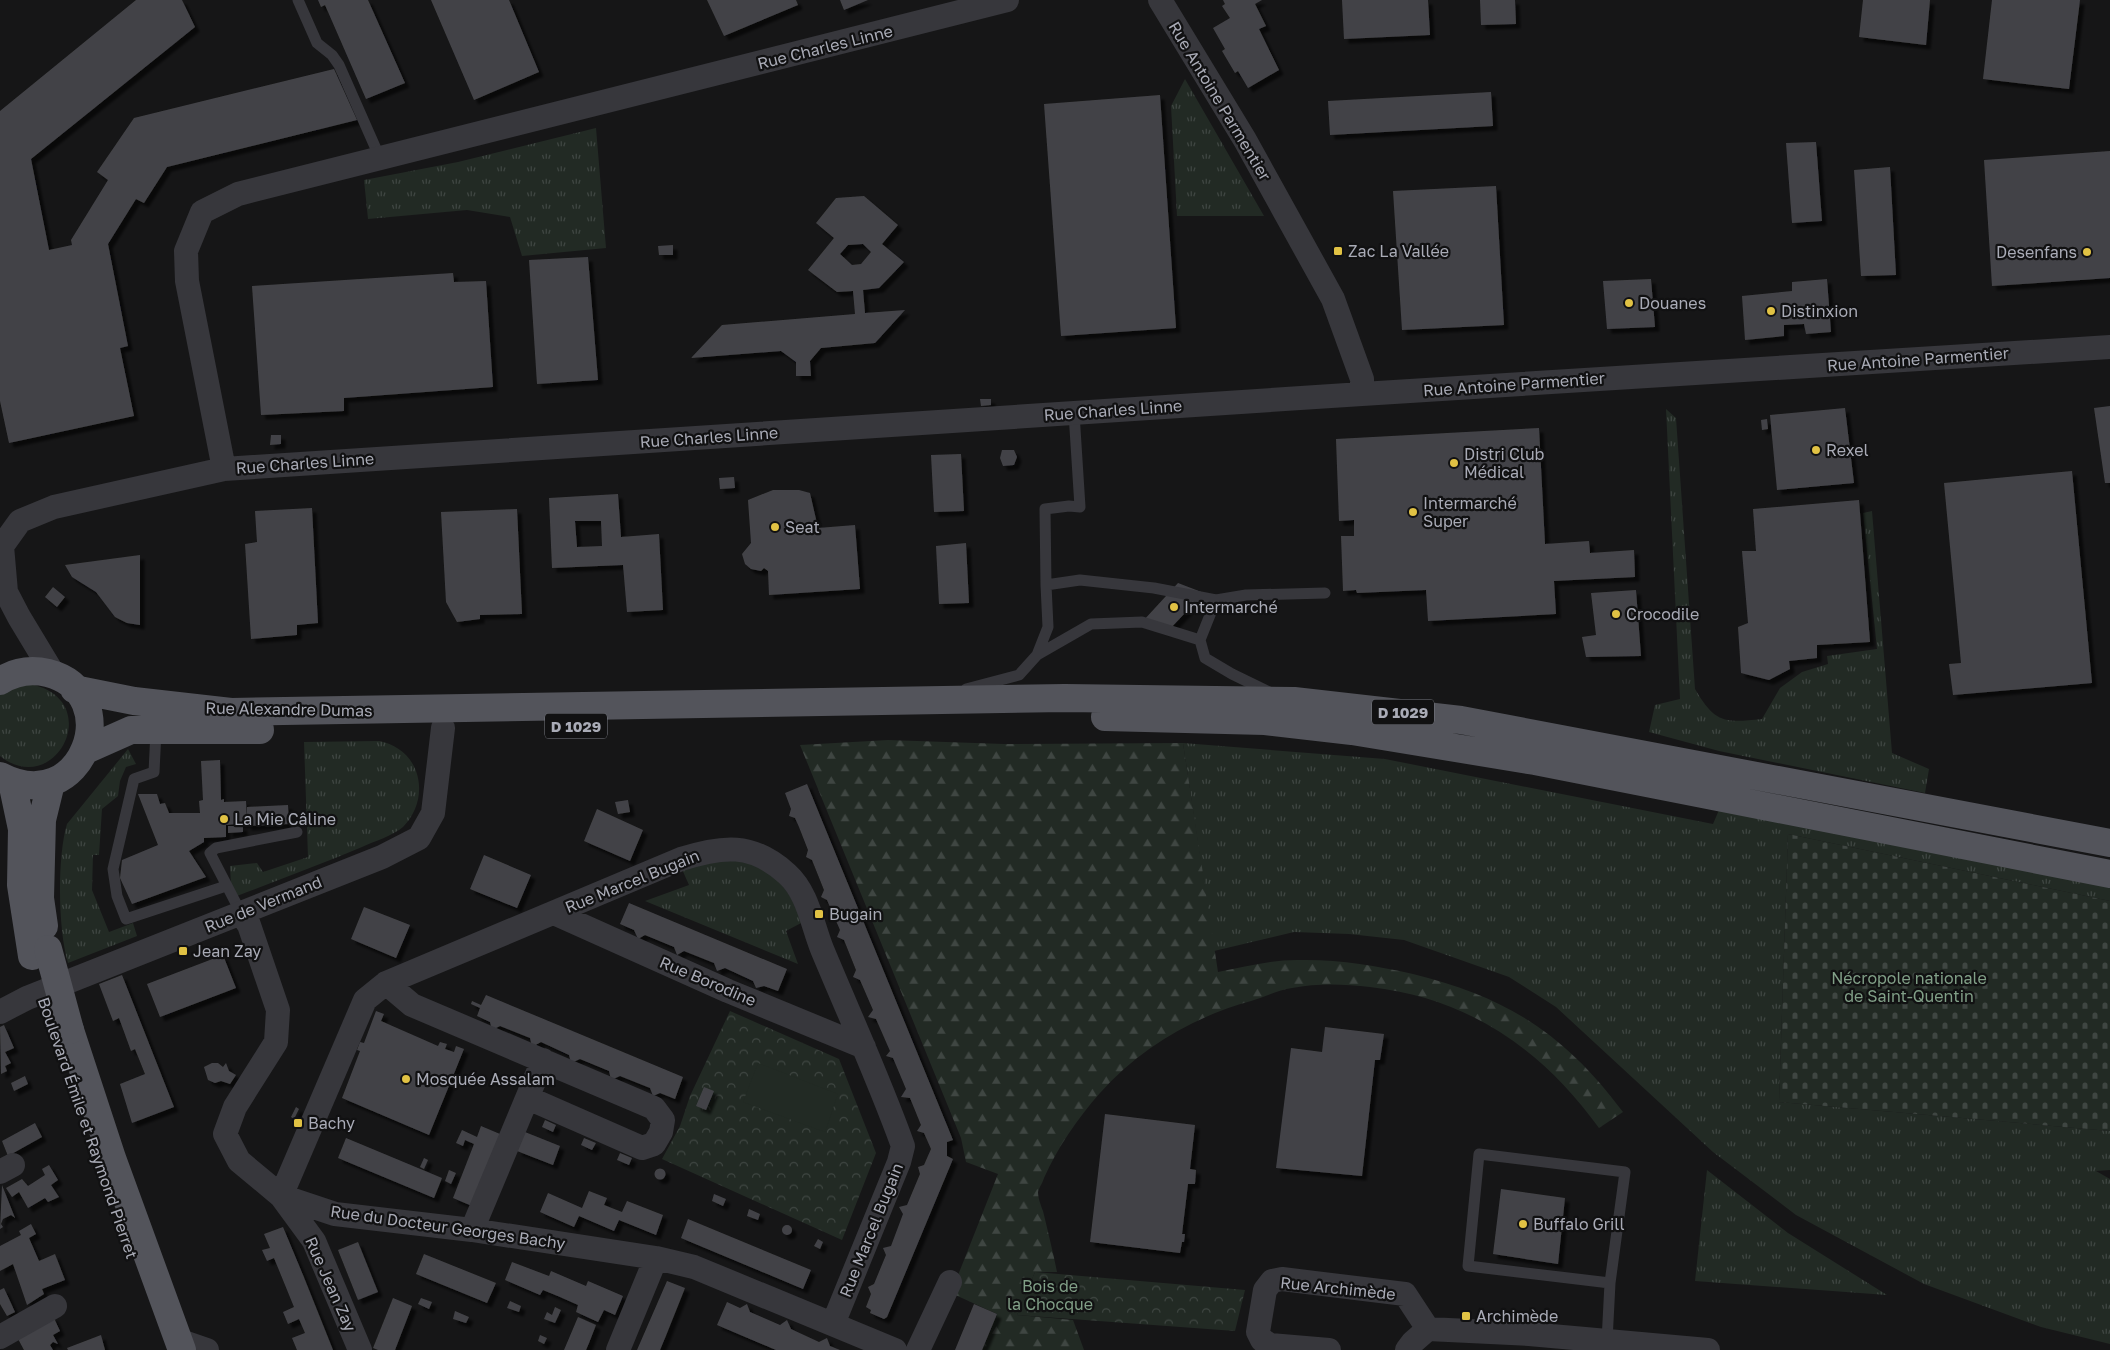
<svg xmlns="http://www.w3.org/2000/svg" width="2110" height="1350" font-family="'Golos Text',sans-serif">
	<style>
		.grass { fill: url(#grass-tufts) }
		.forest { fill: url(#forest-firs) }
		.cemetery { fill: url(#cemetery-stones) }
		.park { fill: url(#park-crowns) }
		.garden { fill: #222a24 }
		.building { fill: #434347; fill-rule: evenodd; filter: url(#shadow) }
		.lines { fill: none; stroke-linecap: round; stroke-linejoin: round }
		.lane { stroke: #37373c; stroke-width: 11 }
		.street { stroke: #37373c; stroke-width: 24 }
		.primary { stroke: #53545b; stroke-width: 28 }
		.primary-bridge { stroke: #53545b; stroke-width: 28 }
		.poi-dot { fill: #e1c244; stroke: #111112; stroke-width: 2 }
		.labels { text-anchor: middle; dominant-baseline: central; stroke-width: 4.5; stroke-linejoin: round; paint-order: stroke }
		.shield { fill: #111112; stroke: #7b7d85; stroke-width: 1 }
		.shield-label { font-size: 15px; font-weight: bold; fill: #a9abb6 }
		.street-label { font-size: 16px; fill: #a9abb6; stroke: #111112 }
		.poi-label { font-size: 16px; fill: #a9abb6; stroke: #111112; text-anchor: start }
		.park-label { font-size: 16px; fill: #819f87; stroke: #111112 }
	</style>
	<defs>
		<pattern id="grass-tufts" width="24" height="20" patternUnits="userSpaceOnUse" patternTransform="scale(1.25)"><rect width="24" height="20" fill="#222a24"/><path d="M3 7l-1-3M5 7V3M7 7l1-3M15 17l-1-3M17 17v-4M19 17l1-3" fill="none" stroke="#3f4642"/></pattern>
		<pattern id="forest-firs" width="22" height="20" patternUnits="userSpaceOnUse" patternTransform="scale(1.25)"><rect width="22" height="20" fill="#222a24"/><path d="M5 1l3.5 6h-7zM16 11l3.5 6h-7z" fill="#3f4642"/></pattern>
		<pattern id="cemetery-stones" width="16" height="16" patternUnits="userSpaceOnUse" patternTransform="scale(1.25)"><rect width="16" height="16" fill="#222a24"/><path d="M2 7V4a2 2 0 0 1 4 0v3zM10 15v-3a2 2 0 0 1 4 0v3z" fill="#3f4642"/></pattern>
		<pattern id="park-crowns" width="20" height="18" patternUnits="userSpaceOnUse" patternTransform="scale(1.25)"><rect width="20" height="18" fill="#222a24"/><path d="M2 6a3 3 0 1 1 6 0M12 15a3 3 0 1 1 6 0" fill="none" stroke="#3f4642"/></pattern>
		<filter id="shadow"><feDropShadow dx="4.5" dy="4.5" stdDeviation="1" flood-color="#0009"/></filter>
	</defs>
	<rect width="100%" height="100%" fill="#161617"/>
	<path class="grass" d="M1185,79L1264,216H1177L1171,106Z
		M596,128L606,248L522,256L510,217L467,210L368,219L364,180L458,162Z
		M1666,409L1676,418L1695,689C1715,723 1724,723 1762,719L1780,688L1802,672L1828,664L1827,656L1877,649L1863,513L1872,511L1892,753L1929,769L1925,793L1719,751L1649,732L1655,705L1680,699Z
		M30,684C107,700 55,800 0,756V694L3,691Z
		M379,741C396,744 410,755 416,771C423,790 418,812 403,827C392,836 375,841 362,847C321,864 279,880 237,896L231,885L230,866L257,863L263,872L308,857L304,742Z
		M1183,743L1385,759L1713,824L1719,810L2110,886V901L1788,834L1779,1102L2110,1131V1170L2096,1171L2110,1179V1344L2041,1327L1924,1284L1796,1215L1713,1152L1556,1007L1509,977L1404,940L1349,934L1294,932L1214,951Z
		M128,749L136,764L126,767L120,781L118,796L102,809L99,855H93L92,890L109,932L133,923L137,936L68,963C58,930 57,857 67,824Z
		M707,861C720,861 737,858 750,862C775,869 795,900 803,922L786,931L798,964L645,901L689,885L681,867Z
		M1707,1170L1788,1233L1887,1295L1695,1281Z"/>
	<path class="forest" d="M888,740L1004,744L1183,743L1218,972C1244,967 1270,960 1297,960C1337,959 1374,965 1413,974C1507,997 1565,1034 1623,1112L1599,1128C1542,1049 1468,998 1370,987C1345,984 1317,983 1292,988C1278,990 1265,997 1251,1001C1193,1017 1140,1048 1100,1093C1077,1119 1058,1147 1044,1178C1043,1182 1039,1188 1038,1192C1038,1198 1041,1206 1043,1211C1048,1232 1053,1252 1057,1272H1035L1017,1315L1073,1320L1084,1350H982L997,1314L951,1293L998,1174L966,1162L961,1138L800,745Z"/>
	<path class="cemetery" d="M1788,834L2110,901V1131L1779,1102Z"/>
	<path class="park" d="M730,1011L839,1059L876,1153L842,1240L662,1159L680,1126L690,1096Z
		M1035,1272L1245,1290L1235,1331L1017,1315Z"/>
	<path class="garden" d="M758,1063L838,1094L825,1132L743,1102Z"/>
	<path class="building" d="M136,0H182L195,27L31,159L49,250L72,245L71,240L108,180L97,172L134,118L334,69L357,120L167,167L144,203L136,199L108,244L128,346L120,348L134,416L9,443L0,401V111Z
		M318,0H368L405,83L366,99L325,5L321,7Z
		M431,0H509L539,72L474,100Z
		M707,0H796L798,5L724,36Z
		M840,0H868L844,10Z
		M1223,0H1262L1255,4L1266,26L1259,29L1279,70L1248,88L1238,71L1235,73L1222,51L1225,49L1213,28L1230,18L1222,6L1225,4Z
		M1342,0H1428L1430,35L1344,39Z
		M1480,0H1515L1516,24L1481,25Z
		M1863,0H1930L1926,45L1859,37Z
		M1992,0H2080L2069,89L1983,79Z
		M1491,92L1493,126L1330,135L1328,101Z
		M1160,95L1176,328L1061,336L1044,104Z
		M1816,142L1822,221L1792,223L1786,143Z
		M2110,151V278L1992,286L1984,160Z
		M1890,167L1896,275L1861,276L1854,170Z
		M1496,186L1504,325L1402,330L1393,191Z
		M864,196L898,225L882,244L904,262L879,288L863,290L865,313L905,310L875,343L821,348L810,361L811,376H796V362L781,351L691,358L722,325L855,314L853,291L837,292L808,270L834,238L816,223L836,198ZM863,244L871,252L861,264L852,265L840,254L848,245Z
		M673,245V255H659L658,246Z
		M588,257L598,380L537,384L529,260Z
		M453,273L454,282L486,281L493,387L344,398V411L261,415L252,286Z
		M1651,279L1655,327L1607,329L1603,281Z
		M1827,279L1831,332L1806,334L1804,324L1784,325V336L1745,340L1742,296L1792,291V282Z
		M980,399H991V405L981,406Z
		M2110,406V483H2105L2094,408Z
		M1845,408L1854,483L1777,490L1770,415Z
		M1767,419L1768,429L1762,430L1761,420Z
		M1539,428L1545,544L1589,541L1590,553L1634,550L1635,577L1554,581L1556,614L1428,621L1426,590L1357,593L1356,590L1343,591L1341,536H1354V520L1339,521L1336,439Z
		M271,435H281V444L270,445Z
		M1002,450H1014L1017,457L1014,465L1003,466L1000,458Z
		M961,454L964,511L934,512L931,455Z
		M2072,471L2092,683L1953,695L1949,664L1961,663L1944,483Z
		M734,477L735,488L720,489L719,478Z
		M773,490H799L810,493L818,528L855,525L860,589L769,595L768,571L764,568L761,571L751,569L745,564L742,554L751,543L748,500Z
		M618,494L621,537L659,534L663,610L627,612L623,565L552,568L549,498ZM575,521H601L602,546L577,547Z
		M1859,500L1870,642L1817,645V658L1789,661L1790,669L1769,680L1741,673L1738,627L1748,623L1742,551H1756L1753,509Z
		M312,508L318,623L297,625V635L251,639L245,544L257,542L255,511Z
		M517,509L522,614L480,615V619L457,622L446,602L441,512Z
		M966,543L969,603L939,604L936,546Z
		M140,555V625L127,623L115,617L96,592L72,577L65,565Z
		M1178,583L1204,593L1167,632L1143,621Z
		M53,587L65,597L57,607L45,597Z
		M1636,590L1641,656L1586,657L1582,637L1596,635L1591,593Z
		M220,760L221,800L224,799V802L246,801L247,823L226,825V837L204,838V842L189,851L206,877L132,904L120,878L122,860L158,845L138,794H157L160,804L165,803L169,813H200L199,801L203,800L201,761Z
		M807,784L953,1140L947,1142V1156L953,1159L887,1317L884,1319L870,1313L871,1310L866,1307L871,1294L868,1287L874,1284L886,1255L883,1248L891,1246L903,1214L899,1207L907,1205L920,1174L918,1167L924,1165L931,1149L924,1133L917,1131L921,1125L910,1098L901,1097L906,1089L893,1058L886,1056L890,1051L876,1019L868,1017L873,1010L860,980L853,977L856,970L844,940L837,937L840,930L827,900L821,897L824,890L812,860L806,857L808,850L799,827L795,818L789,816L791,809L785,793Z
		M628,800L630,812L618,814L615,802Z
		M288,805L289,824L247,826V807Z
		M597,809L643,830L630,861L584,841Z
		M228,826H243V832L228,833Z
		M484,855L531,875L517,908L470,889Z
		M629,903L787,969L778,991L764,986L756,988L753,981L725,968L717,971L714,963L684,951L677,955L674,947L645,935L638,939L634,930L620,924Z
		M364,907L410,925L396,958L351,939Z
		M223,955L236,988L160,1017L147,984Z
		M122,975L174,1107L132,1123L120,1084L145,1074L135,1049L131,1051L119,1018L113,1021L99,984Z
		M486,995L683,1077L675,1099L660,1093L653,1096L650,1088L620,1076L611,1080L609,1071L580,1059L571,1063L569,1055L541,1042L532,1047L530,1038L500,1026L492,1030L490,1022L477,1016L480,1008L471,1004L472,1001L481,1005Z
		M376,1011L384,1014L381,1021L438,1046L440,1042L447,1044L445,1049L454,1052L456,1046L464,1049L429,1135L342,1098L360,1051L357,1050L360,1042L364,1043Z
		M4,1025L14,1048L5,1052L11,1063L5,1066L7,1071L1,1074L0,1027Z
		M1325,1027L1384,1034L1380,1060H1375L1362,1176L1276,1168L1291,1048L1322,1052Z
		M212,1063H218L223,1067L226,1063L229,1071L236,1075L230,1084L221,1081L215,1083L208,1080L204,1067Z
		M25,1076L28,1084L14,1091L11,1083Z
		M704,1087L714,1091L706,1110L696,1106Z
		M296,1107L299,1109L294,1119L291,1117Z
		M1105,1114L1195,1125L1190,1169L1196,1170L1195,1184H1188L1182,1234H1185L1184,1242H1182L1180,1253L1090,1242Z
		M545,1120L556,1125L553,1132L542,1127Z
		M35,1123L42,1137L8,1156L2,1141Z
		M481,1126L500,1134L472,1206L453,1198L474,1144L465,1140L463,1146L456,1143L462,1130L477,1137Z
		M525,1132L560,1146L553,1165L517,1151Z
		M346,1138L442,1178L434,1198L338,1158Z
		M584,1138L596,1143L592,1150L581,1145Z
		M620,1153L632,1158L629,1165L617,1160Z
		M424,1158L428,1160L424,1169L420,1167Z
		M49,1165L58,1180L51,1185L59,1197L48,1202L45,1198L28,1208L19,1192L12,1197L6,1188L22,1179L28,1186L45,1175L42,1169Z
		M654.5 1174a5.5 5.5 0 1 1 11 0a5.5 5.5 0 1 1-11 0Z
		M449,1170L456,1173L451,1184L445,1181Z
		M2,1185L15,1218L11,1215L3,1219L1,1224L3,1227L0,1229Z
		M1501,1189L1565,1198L1558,1264L1493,1254Z
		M589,1191L607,1198L604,1205L622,1212L627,1201L663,1215L656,1235L619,1220L614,1231L579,1216L574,1227L540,1212L548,1193L582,1208Z
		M714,1194L726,1199L723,1206L712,1201Z
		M749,1209L760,1214L758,1220L747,1216Z
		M688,1219L811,1270L803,1289L681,1238Z
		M31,1224L36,1234L29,1238L39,1261L55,1254L65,1280L42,1289L44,1294L27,1305L13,1264L0,1271V1246L21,1235L19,1231Z
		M782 1230a5 5 0 1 1 10 0a5 5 0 1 1-10 0Z
		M283,1227L303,1275L333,1350H297L292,1338L305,1333L299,1319L288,1324L283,1312L294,1307L274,1258L267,1261L262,1250L270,1248L264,1234Z
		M818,1239L823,1242L820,1249L814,1246Z
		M358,1242L378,1292L358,1300L338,1250Z
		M424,1254L496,1283L487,1303L416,1274Z
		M512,1262L549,1276L551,1271L586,1286L588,1281L623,1296L615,1315L604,1310L598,1322L576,1312L578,1305L560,1297L543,1290L540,1295L505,1280Z
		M667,1281L685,1288L665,1338L660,1350H637Z
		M4,1288L15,1312L7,1316L0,1304V1290Z
		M393,1298L412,1306L395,1350H378L373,1348Z
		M421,1298L432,1302L429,1309L418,1304Z
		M510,1301L521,1306L519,1312L507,1308Z
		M727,1302L740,1308L747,1304L750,1312L780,1325L787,1320L791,1329L819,1342L827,1338L830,1346L840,1350H776L717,1325Z
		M974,1304L997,1314L982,1350H955Z
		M555,1307L561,1310L555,1323L544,1319L547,1312L552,1315Z
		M455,1311L469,1317L466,1323L453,1319Z
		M53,1316L60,1331L53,1335L58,1344L53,1342L50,1345L53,1350H24L17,1337Z
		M578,1317L596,1325L589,1343L586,1350H564Z
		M101,1335L105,1350H68L67,1348Z
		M540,1335L547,1338L544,1344L538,1341Z"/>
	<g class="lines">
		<path class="lane" d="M298,0L317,43L332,55L339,65L380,158
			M1046,585L1045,509L1069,506L1080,507L1074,413
			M1216,600L1246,595L1325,593
			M1037,655L1048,627L1046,585L1080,580L1154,588L1216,600L1200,640L1205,658L1232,674L1269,692
			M966,689L1019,675L1037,655L1091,624L1142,622L1200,640
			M156,731L154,772L134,779L113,869L117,896L126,919L226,886
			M241,913L210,853L216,848L297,832
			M1479,1154L1625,1172L1610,1283L1468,1266Z
			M1607,1341L1610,1283"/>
		<path class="street" d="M1160,0L1245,140L1333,299L1362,379V394
			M224,469L187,281L186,251L202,212L238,194L1007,0
			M2,546L6,592L19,617L54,675
			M0,549L20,521L54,507L224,469L1362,394L2110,347
			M241,913L249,925L278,1010L276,1042L235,1107L225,1134L239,1161L281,1196L335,1214L472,1230L656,1258L694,1267L895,1350
			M554,913L728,991L864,1047
			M386,983L412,1005L654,1108L663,1120L661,1132L654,1144L642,1148L528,1098
			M0,1012L27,998L382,857L419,838L433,813L443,728
			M0,1172L13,1165
			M281,1196L365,1000L386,983L681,859C722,846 752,842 787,874C808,893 812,924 822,949C849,1014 879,1079 903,1146L899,1162L833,1324
			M281,1196L314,1241L360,1350
			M472,1230L543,1060
			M0,1337L55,1306
			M178,1340L207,1350
			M618,1350L656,1258
			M918,1350L950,1282
			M1329,1350L1270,1345L1262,1340L1258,1332L1265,1290L1272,1281L1282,1279L1405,1294L1428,1329
			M1407,1350L1413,1342L1428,1329L1529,1334L1708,1350"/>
		<path class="primary" d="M0,681C14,672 31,669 48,673C127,693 84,820 0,776
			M74,689L134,701L231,712L1065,698L1294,701L1461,720L2110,843
			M1105,717L1265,721L1352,731L1535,761L2110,874
			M86,750L131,730H260
			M12,782L22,829L21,885L32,956
			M44,926L40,898L42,820L51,783
			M70,1030L112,1158L182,1350"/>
		<path class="primary-bridge" d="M48,949L70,1030"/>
	</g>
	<g class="poi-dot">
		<rect x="1333" y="246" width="10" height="10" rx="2.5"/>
		<circle cx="2087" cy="252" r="5"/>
		<circle cx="1629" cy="303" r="5"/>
		<circle cx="1771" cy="311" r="5"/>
		<circle cx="1816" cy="450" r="5"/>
		<circle cx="1454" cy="463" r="5"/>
		<circle cx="1413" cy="512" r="5"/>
		<circle cx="775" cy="527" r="5"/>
		<circle cx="1174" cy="607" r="5"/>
		<circle cx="1616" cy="614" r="5"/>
		<circle cx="224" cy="819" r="5"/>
		<rect x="814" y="909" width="10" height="10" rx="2.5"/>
		<rect x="178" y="946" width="10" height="10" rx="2.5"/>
		<circle cx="406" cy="1079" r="5"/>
		<rect x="293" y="1118" width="10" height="10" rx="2.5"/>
		<circle cx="1523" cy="1224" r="5"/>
		<rect x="1461" y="1311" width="10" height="10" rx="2.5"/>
	</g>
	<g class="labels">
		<g class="shield">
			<rect x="1372" y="699.5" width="62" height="25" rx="4"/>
			<rect x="545" y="713.5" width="62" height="25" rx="4"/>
		</g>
		<g class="shield-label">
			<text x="1403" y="712">D 1029</text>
			<text x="576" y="726">D 1029</text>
		</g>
		<g class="street-label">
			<text transform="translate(825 47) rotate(-14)">Rue Charles Linne</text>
			<text transform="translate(1220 101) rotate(59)">Rue Antoine Parmentier</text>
			<text transform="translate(1918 359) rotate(-4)">Rue Antoine Parmentier</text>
			<text transform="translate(1514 384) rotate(-4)">Rue Antoine Parmentier</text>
			<text transform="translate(1113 410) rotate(-4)">Rue Charles Linne</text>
			<text transform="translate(709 437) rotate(-4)">Rue Charles Linne</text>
			<text transform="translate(305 463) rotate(-4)">Rue Charles Linne</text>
			<text transform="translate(289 709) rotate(1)">Rue Alexandre Dumas</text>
			<text transform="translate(632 881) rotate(-22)">Rue Marcel Bugain</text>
			<text transform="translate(263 904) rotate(-22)">Rue de Vermand</text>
			<text transform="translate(708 981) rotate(23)">Rue Borodine</text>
			<text transform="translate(88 1128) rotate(71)">Boulevard Émile et Raymond Pierret</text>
			<text transform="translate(448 1227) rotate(8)">Rue du Docteur Georges Bachy</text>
			<text transform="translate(871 1230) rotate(-68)">Rue Marcel Bugain</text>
			<text transform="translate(331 1284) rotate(66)">Rue Jean Zay</text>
			<text transform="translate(1338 1288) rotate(6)">Rue Archimède</text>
		</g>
		<g class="poi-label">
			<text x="1348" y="251">Zac La Vallée</text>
			<text x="2077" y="252" text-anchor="end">Desenfans</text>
			<text x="1639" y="303">Douanes</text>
			<text x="1781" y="311">Distinxion</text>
			<text x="1826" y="450">Rexel</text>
			<text x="1464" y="454">Distri Club<tspan x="1464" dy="18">Médical</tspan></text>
			<text x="1423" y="503">Intermarché<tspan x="1423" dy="18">Super</tspan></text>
			<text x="785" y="527">Seat</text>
			<text x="1184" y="607">Intermarché</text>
			<text x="1626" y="614">Crocodile</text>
			<text x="234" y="819">La Mie Câline</text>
			<text x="829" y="914">Bugain</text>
			<text x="193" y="951">Jean Zay</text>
			<text x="416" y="1079">Mosquée Assalam</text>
			<text x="308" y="1123">Bachy</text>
			<text x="1533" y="1224">Buffalo Grill</text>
			<text x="1476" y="1316">Archimède</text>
		</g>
		<g class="park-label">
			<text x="1909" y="978">Nécropole nationale<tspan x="1909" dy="18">de Saint-Quentin</tspan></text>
			<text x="1050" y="1286">Bois de<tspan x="1050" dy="18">la Chocque</tspan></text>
		</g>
	</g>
</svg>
